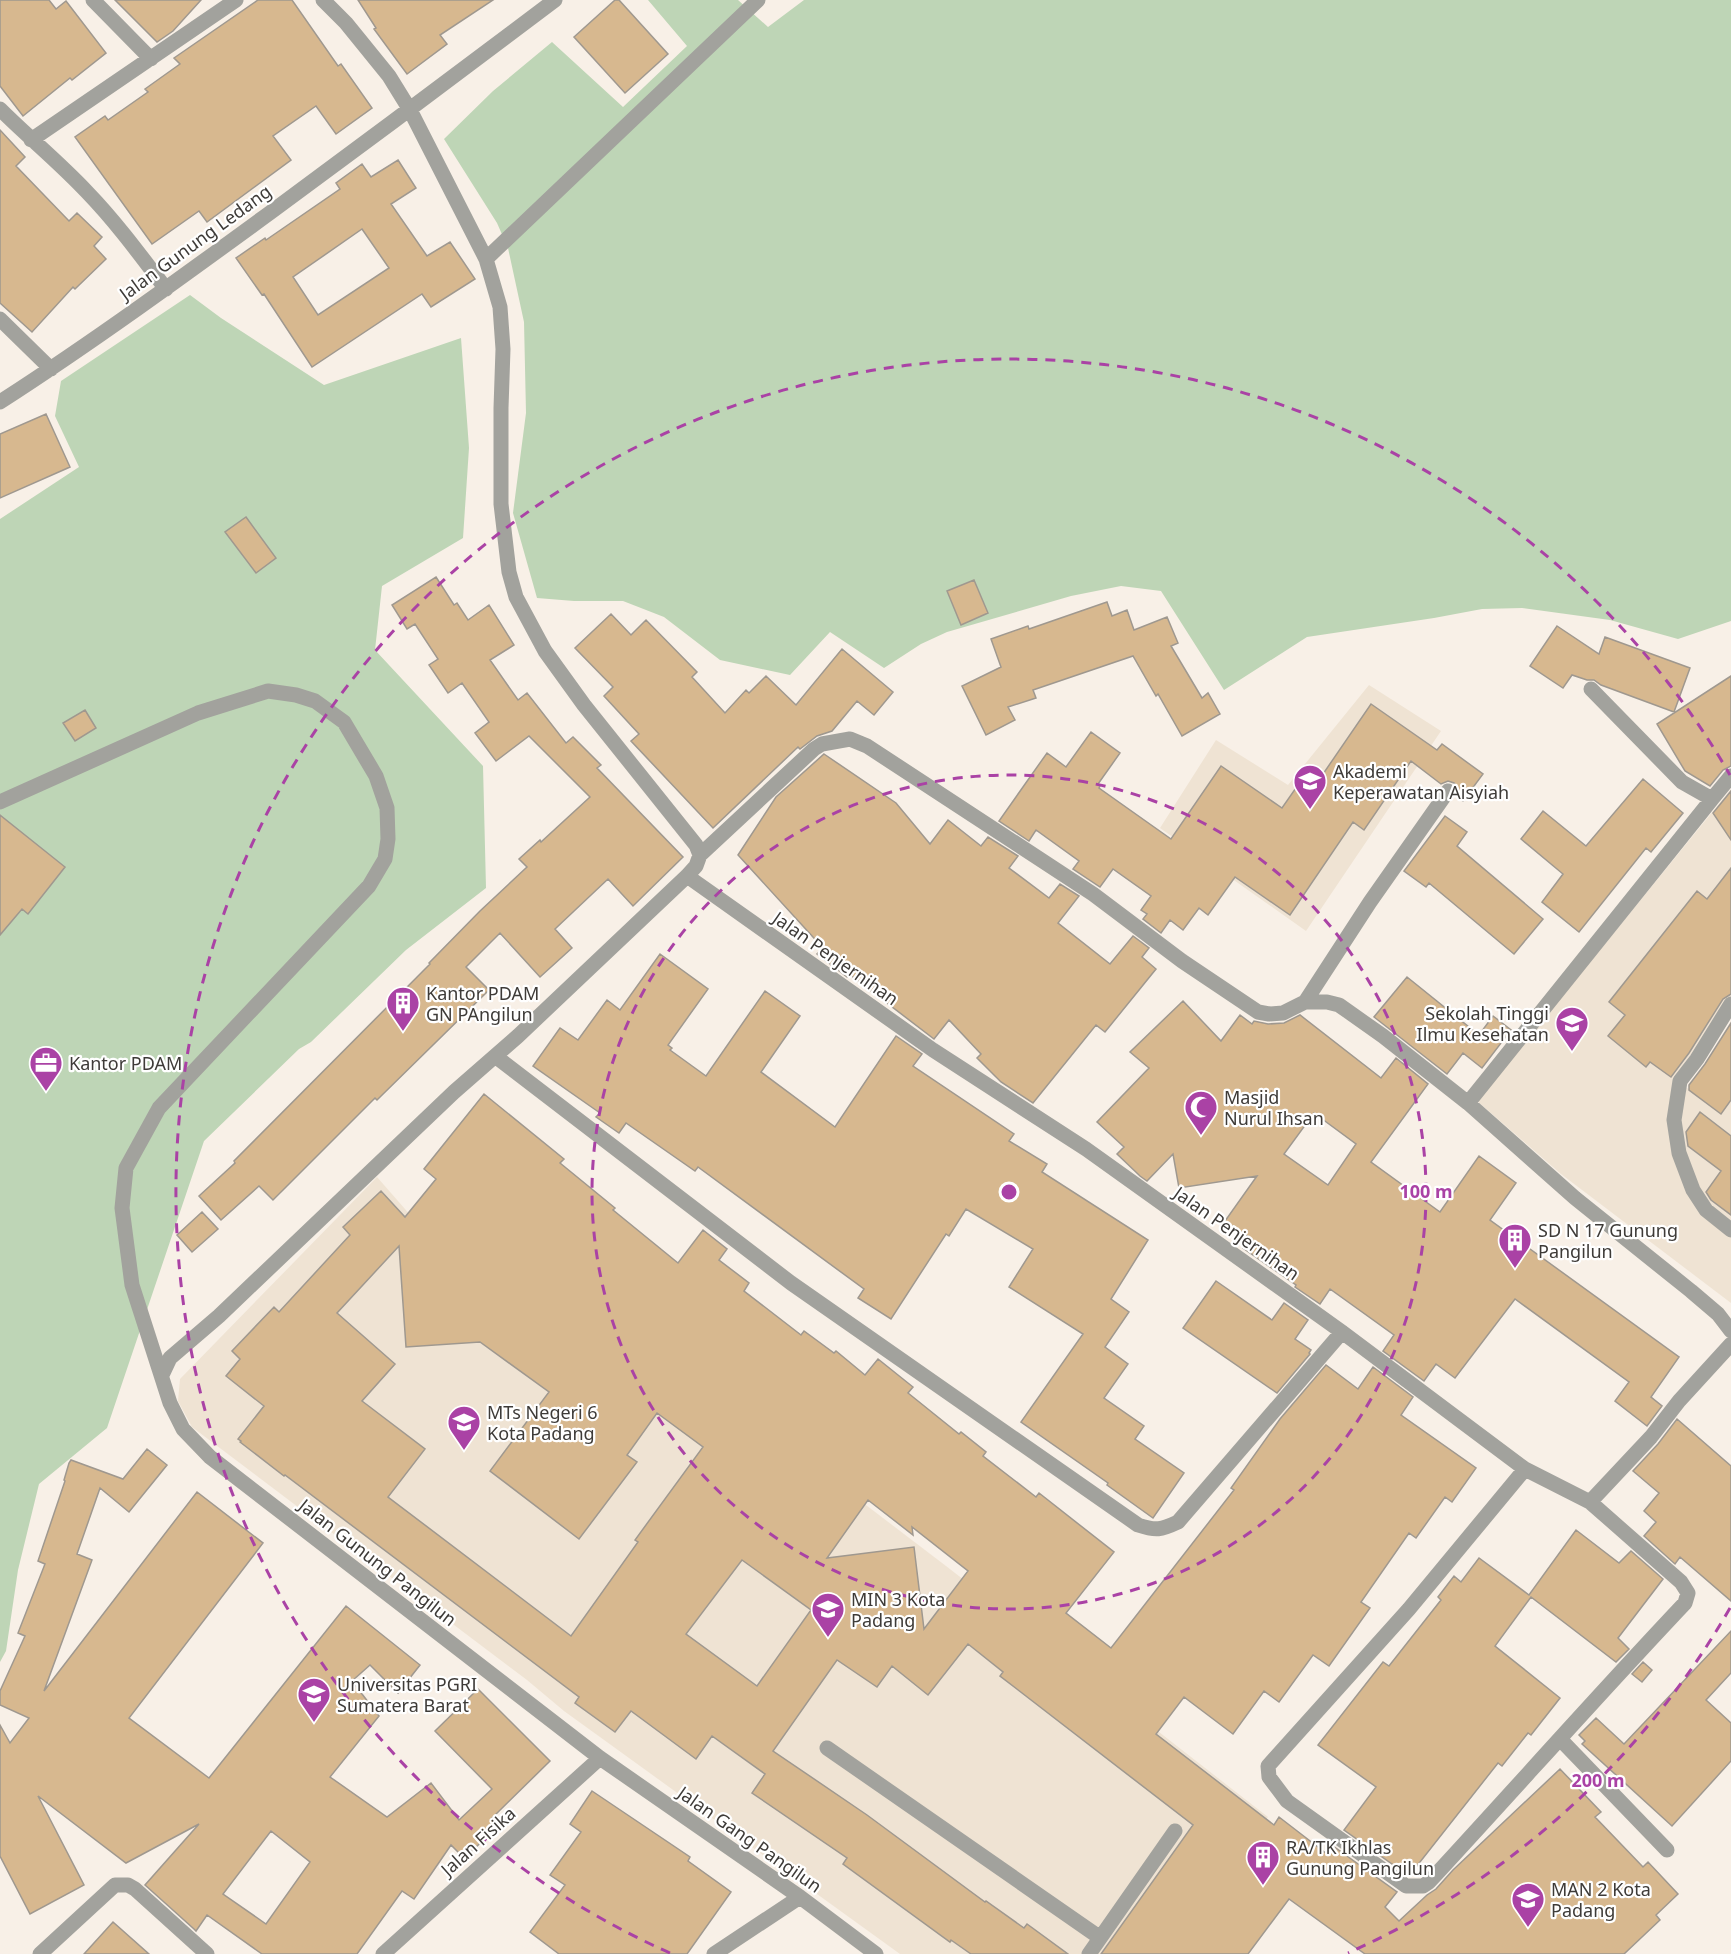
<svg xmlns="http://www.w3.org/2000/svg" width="1731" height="1954" font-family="'Noto Sans',sans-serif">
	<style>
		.built { fill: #efe3d3; fill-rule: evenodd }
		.green { fill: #bed5b6 }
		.building { fill: #d7b88f; stroke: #9f988f; stroke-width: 1.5; fill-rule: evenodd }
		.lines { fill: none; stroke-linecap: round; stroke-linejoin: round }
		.minor { stroke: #a2a29d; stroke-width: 15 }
		.ring { fill: none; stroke: #aa42a5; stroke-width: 3; stroke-dasharray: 10 8 }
		.labels { text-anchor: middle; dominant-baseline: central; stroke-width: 4.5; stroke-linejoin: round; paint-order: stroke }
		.street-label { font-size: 18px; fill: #3e3b38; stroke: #fff }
		.poi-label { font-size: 18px; fill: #3e3b38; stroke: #fff; text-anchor: start }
		.centre { fill: #aa42a5; stroke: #fff; stroke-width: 3 }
		.ring-label { font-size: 18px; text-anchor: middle; font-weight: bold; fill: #aa42a5; stroke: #fff; stroke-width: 4.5; stroke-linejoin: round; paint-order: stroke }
	</style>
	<rect width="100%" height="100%" fill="#f8f0e7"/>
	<path class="built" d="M1369,685L1441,731L1306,931L1160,828L1216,740L1288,785ZM1371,704L1424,741L1311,793L1310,792ZM1221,766L1337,846L1290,915L1174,835Z
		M1731,789V868L1715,888L1731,918L1697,891L1609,1002L1625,1015L1608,1036L1646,1067L1731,959V1018L1683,1085L1721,1113L1731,1100V1303L1561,1174L1477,1101Z
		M377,1177L433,1241L820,1470L946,1566L1268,1817L1163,1954H900L564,1711L527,1680L192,1427L178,1401L180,1379Z"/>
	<path class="green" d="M648,0H738L768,27L804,0H1731V621L1678,639L1610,620L1522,608L1482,609L1434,618L1307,637L1224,690L1161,591L1121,586L1071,596L947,632L921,644L884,668L830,632L790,675L720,660L664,617L623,601H574L537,598L513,513L526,413L524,322L508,248L497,223L444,139L493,91L552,42L623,107L687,46Z
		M190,295L221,318L324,385L461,338L469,448L463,538L382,586L375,650L483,766L486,888L406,950L311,1042L299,1049L204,1141L107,1428L39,1484L18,1570L6,1651L0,1662V519L79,467L55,416L61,381Z"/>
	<path class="building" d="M0,0H49L56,9L66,1L106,53L72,80L70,78L23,116L0,86Z
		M115,0H201L173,31L157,42Z
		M258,0H292L338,66L341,64L372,108L336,134L316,106L273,136L291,160L207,222L199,211L152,244L75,137L105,116L108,120L148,92L145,89L180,64L174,58Z
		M358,0H493L440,35L447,44L407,74L374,29L376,28Z
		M615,0H619L668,54L625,93L574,37Z
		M0,130L25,157L16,166L69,221L77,213L102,237L94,246L106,259L75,289L73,287L32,332L0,303Z
		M398,160L416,188L391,204L427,256L450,242L475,279L431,307L422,294L312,367L264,294L262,295L236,258L265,238L266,240L340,189L336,183L362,164L371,177ZM362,229L389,268L318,315L293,277Z
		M46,414L70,467L0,498V434Z
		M246,517L276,558L256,573L225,532Z
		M436,577L454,605L457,603L468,620L489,605L514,645L490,660L518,700L527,693L566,743L573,737L601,765L597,768L683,857L633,906L608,879L555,929L572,948L540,977L500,933L466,967L489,990L377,1100L375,1098L273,1200L259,1186L221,1220L199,1196L235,1163L234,1161L430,964L429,963L480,911L527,867L519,859L540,840L541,842L590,797L529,736L496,761L475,733L489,722L462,683L448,693L429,665L438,659L415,624L407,629L392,605Z
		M974,580L988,613L961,625L947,591Z
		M1107,602L1112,616L1127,610L1134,630L1167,617L1178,643L1171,646L1202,698L1208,693L1220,714L1182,736L1158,694L1156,696L1133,656L1033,690L1036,698L1008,707L1015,720L986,735L962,686L1001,667L991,639L1028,626L1029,629Z
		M611,614L631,635L646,620L697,672L692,677L725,713L746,690L749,693L766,676L796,705L842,649L893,692L874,715L857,701L832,731L817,736L800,749L798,747L713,828L631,741L639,734L604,696L613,687L575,648Z
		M1557,626L1599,654L1605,637L1690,668L1674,712L1601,685L1594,680H1587L1572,675L1563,688L1530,666Z
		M1731,676V766L1723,770L1710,786L1685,771L1657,724Z
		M1371,704L1437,750L1442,744L1483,774L1463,801L1456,796L1457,787L1454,783L1448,781L1441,784L1411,761L1364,830L1353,822L1290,915L1235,877L1208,915L1199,908L1183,930L1170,920L1161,933L1143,919L1147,914L1141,910L1151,896L1113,869L1100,887L1073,869L1079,861L1036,830L1029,841L999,821L1047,753L1066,767L1091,732L1120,753L1098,784L1100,786L1099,788L1171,839L1221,766L1282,808L1298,785L1310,793Z
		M85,710L96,728L75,741L63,723Z
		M824,754L896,803L930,844L948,820L981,846L988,837L1018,856L1009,868L1049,898L1060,884L1079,896L1058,923L1110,964L1133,936L1149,948L1142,957L1156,969L1105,1032L1096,1025L1033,1103L1001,1082L977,1058L981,1054L949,1020L934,1039L849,974L847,977L817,954L823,948L738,855L776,797Z
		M1643,779L1683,813L1651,852L1646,848L1579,932L1542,902L1563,874L1521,839L1543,811L1586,846Z
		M1731,791V840L1713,813Z
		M0,815L65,867L28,914L22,909L0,935Z
		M1445,816L1467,832L1457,846L1543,919L1514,954L1429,883L1426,887L1404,871Z
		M1731,868V994L1723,999L1689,1053L1671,1077L1650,1062L1646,1067L1608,1036L1625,1015L1609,1002L1697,891L1707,899Z
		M660,954L708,989L668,1045L672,1048L670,1050L706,1076L765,991L800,1016L761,1072L835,1127L896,1036L922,1054L913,1066L1014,1134L1009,1141L1047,1164L1042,1172L1148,1240L1111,1299L1129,1312L1105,1347L1128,1364L1104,1398L1144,1426L1135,1439L1184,1473L1153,1518L1107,1485L1108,1483L1021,1422L1083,1334L1009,1287L1033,1249L966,1209L949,1236L946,1234L891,1319L858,1298L864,1289L698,1167L695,1171L626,1123L619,1133L596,1117L600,1113L533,1066L560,1028L578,1040L607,1000L620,1010Z
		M1407,977L1479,1035L1493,1016L1511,1030L1482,1068L1463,1053L1447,1074L1374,1017Z
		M1183,1001L1221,1041L1240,1015L1252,1024L1254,1021L1268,1024L1284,1023L1300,1015L1381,1078L1396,1058L1428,1084L1371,1162L1440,1212L1479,1156L1516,1183L1490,1220L1679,1357L1651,1397L1662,1406L1647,1426L1615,1401L1629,1382L1515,1299L1455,1378L1436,1364L1424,1381L1383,1351L1394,1335L1330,1289L1320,1304L1295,1287L1296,1285L1243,1248L1250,1238L1225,1221L1257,1176L1179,1188L1173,1154L1147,1181L1140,1176L1117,1154L1124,1147L1097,1122L1149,1068L1130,1052ZM1314,1113L1356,1144L1328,1185L1284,1154Z
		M1731,1023V1100L1721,1114L1689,1090V1085L1705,1064Z
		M484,1094L564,1159L560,1163L615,1208L613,1210L678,1263L703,1230L727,1249L719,1260L749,1283L744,1291L801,1335L804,1331L834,1353L836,1351L865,1375L878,1359L913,1387L908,1393L959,1434L961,1432L986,1452L983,1456L1036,1497L1039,1493L1114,1552L1066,1613L1111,1648L1234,1490L1231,1488L1280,1419L1326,1365L1358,1389L1373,1367L1413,1397L1401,1415L1476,1468L1452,1502L1445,1497L1416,1538L1409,1533L1361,1602L1370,1608L1329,1666L1313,1655L1279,1702L1264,1691L1233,1734L1184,1697L1156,1734L1274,1825L1279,1817L1327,1854L1333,1846L1397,1892L1385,1907L1399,1921L1427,1895L1436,1889L1453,1870L1560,1769L1601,1812L1595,1817L1643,1867L1648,1862L1678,1894L1656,1915L1660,1920L1624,1954H1365L1289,1899L1248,1954H1101L1193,1825L1000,1676L1003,1672L968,1644L928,1695L892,1666L877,1687L837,1660L773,1751L867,1815L985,1902L986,1901L1024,1928L1027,1924L1068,1954H971L951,1940L950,1942L843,1864L847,1858L752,1793L765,1774L712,1736L696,1759L631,1711L615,1732L575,1703L579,1697L285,1475L284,1476L240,1442L241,1441L238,1439L264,1406L226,1376L240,1359L232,1351L274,1307L279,1312L350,1235L343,1227L381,1191L405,1217L436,1179L424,1169ZM399,1246L406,1347L480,1342L549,1392L490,1471L579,1539L637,1462L627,1455L657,1413L703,1447L635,1540L638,1542L571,1636L388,1497L425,1449L362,1401L395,1364L337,1313ZM868,1500L913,1535L912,1527L968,1571L924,1629L914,1547L827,1558ZM742,1560L811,1610L757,1686L686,1634Z
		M1700,1112L1731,1136V1215L1711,1200L1706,1192L1721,1171L1688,1146L1686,1132Z
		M202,1212L218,1229L192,1252L177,1235Z
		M1216,1281L1272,1320L1284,1303L1308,1320L1295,1339L1311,1350L1309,1353L1310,1354L1277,1393L1183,1328Z
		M1677,1419L1731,1466V1601L1680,1557L1675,1564L1644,1536L1656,1522L1644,1511L1659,1493L1633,1471L1658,1444Z
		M147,1449L167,1465L129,1512L100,1488L77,1554L92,1560L44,1691L197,1492L263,1543L129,1718L209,1778L346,1606L420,1665L398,1693L370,1665L352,1681L379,1716L330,1777L387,1817L431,1783L459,1820L492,1789L435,1731L478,1689L550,1761L491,1819L498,1827L464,1858L451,1845L414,1899L402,1891L357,1954H262L207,1915L196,1931L194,1929L145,1885L199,1824L126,1863L38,1796L84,1885L30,1914L0,1856V1725L10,1743L29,1718L0,1705V1691L25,1636L18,1633L45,1564L38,1561L65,1481L64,1480L69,1463L71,1460L123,1479ZM271,1831L310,1862L266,1924L223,1894Z
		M1576,1530L1619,1563L1631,1551L1663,1579L1618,1638L1629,1649L1616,1662L1531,1597L1495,1646L1560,1698L1531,1735L1528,1733L1502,1766L1498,1763L1409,1876L1344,1830L1376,1787L1318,1745L1383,1662L1389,1666L1441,1600L1438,1597L1454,1576L1461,1582L1479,1558L1529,1595Z
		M1731,1631V1673L1706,1700L1731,1723V1761L1672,1826L1582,1744L1585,1741L1579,1735L1596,1718L1624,1744Z
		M1643,1662L1652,1670L1642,1682L1632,1674Z
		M592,1791L690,1857L688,1861L731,1892L687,1954H559L530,1932L565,1885L550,1875L581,1832L570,1824Z
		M113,1922L149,1954H84Z"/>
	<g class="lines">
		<path class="minor" d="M93,0L151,59
			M0,109C28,137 60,163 87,192C116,222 141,256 166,289
			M31,140L236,0
			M486,259L758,0
			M0,319L51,369
			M0,402C93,342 182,277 271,212C366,142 461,71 555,0
			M1591,689L1682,782L1712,799L1731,776
			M0,802L198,713L268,691L296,695L315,701L344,722L376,776L387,808L388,839L385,859L369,886L159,1108L126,1168L122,1208L132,1285L170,1403L183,1429L210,1457L600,1758L800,1897L876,1954
			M700,855L814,749L822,744L850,739L867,746L1093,894L1182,961L1258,1012L1269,1014L1283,1013L1305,1002L1370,902L1448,791
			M687,876L933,1050L1086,1149L1342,1332L1525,1469L1590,1502L1651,1437L1679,1401L1731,1344
			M1305,1002H1327L1339,1005L1383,1036L1468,1103L1575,1198L1691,1291L1718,1314L1731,1331
			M1731,1004L1697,1059L1680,1081L1674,1120L1679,1153L1693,1190L1706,1210L1731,1230
			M495,1056L791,1283L1138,1525C1156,1531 1161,1530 1178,1522L1342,1332
			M1468,1103L1712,799
			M162,1375L170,1358L219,1316L454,1092L518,1036L687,876L696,866L700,855L696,845L584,705L545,651L516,597L509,572L501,504V408L503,349L500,307L486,259L410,110L389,76L346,23L323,0
			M1525,1469L1409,1609L1268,1766L1269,1777L1287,1801L1406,1886H1423L1429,1882C1515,1789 1598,1695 1685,1603L1688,1593L1681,1582L1590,1502
			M1560,1739L1667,1850
			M827,1748L1099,1937
			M40,1954L115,1885H128L135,1889L207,1954
			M383,1954L600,1758
			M714,1954L800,1897
			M1089,1954L1175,1831"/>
	</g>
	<g class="ring">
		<circle cx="1009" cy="1192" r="417"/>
		<path d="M1730 1608A833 833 0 0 1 1348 1953M670 1953A833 833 0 1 1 1730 775"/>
	</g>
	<defs>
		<symbol id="university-pin" viewBox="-11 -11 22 30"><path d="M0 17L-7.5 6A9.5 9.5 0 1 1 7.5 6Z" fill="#aa42a5" stroke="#fff"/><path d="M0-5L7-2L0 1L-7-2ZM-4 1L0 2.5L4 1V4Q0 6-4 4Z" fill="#fff"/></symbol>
		<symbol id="building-pin" viewBox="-11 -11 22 30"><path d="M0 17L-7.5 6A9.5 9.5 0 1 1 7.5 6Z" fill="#aa42a5" stroke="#fff"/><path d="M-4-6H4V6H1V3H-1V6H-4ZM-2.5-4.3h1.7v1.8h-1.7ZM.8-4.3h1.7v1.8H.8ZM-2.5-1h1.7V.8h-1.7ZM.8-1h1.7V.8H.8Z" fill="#fff"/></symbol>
		<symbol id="office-pin" viewBox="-11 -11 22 30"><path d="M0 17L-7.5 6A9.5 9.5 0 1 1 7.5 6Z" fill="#aa42a5" stroke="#fff"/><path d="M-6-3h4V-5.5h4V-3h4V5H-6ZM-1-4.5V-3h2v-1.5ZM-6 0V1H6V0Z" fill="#fff"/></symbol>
		<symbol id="mosque-pin" viewBox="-11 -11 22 30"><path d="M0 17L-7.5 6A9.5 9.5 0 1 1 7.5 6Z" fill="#aa42a5" stroke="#fff"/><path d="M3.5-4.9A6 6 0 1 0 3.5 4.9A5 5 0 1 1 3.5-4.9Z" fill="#fff"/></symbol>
		<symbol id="school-pin" viewBox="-11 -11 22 30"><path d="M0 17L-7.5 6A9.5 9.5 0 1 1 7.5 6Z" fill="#aa42a5" stroke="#fff"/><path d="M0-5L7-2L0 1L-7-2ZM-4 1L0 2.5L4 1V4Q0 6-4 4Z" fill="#fff"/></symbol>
	</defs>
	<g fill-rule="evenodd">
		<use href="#university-pin" x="1291" y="762" width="38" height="52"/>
		<use href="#building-pin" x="384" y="984" width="38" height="52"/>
		<use href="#university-pin" x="1553" y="1004" width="38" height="52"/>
		<use href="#office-pin" x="27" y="1044" width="38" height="52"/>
		<use href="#mosque-pin" x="1182" y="1088" width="38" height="52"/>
		<use href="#building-pin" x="1496" y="1221" width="38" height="52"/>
		<use href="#school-pin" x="445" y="1403" width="38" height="52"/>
		<use href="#school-pin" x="809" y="1590" width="38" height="52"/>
		<use href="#university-pin" x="295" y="1675" width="38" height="52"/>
		<use href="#building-pin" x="1244" y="1838" width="38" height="52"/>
		<use href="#school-pin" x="1509" y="1880" width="38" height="52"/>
	</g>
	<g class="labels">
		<g class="street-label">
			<text transform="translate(195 242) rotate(-36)">Jalan Gunung Ledang</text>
			<text transform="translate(836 958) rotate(35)">Jalan Penjernihan</text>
			<text transform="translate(1237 1233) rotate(35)">Jalan Penjernihan</text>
			<text transform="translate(378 1562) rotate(38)">Jalan Gunung Pangilun</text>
			<text transform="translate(750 1839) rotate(35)">Jalan Gang Pangilun</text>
			<text transform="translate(478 1841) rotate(-42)">Jalan Fisika</text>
		</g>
		<g class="poi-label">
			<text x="1333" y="771">Akademi<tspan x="1333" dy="21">Keperawatan Aisyiah</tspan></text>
			<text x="426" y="993">Kantor PDAM<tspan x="426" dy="21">GN PAngilun</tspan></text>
			<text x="1549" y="1013" text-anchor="end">Sekolah Tinggi<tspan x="1549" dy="21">Ilmu Kesehatan</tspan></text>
			<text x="69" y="1063">Kantor PDAM</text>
			<text x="1224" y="1097">Masjid<tspan x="1224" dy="21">Nurul Ihsan</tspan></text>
			<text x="1538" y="1230">SD N 17 Gunung<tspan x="1538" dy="21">Pangilun</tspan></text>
			<text x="487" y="1412">MTs Negeri 6<tspan x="487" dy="21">Kota Padang</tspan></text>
			<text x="851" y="1599">MIN 3 Kota<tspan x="851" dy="21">Padang</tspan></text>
			<text x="337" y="1684">Universitas PGRI<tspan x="337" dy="21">Sumatera Barat</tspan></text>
			<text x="1286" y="1847">RA/TK Ikhlas<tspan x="1286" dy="21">Gunung Pangilun</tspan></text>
			<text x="1551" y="1889">MAN 2 Kota<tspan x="1551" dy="21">Padang</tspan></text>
		</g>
	</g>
	<circle cx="1009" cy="1192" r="9" class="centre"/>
	<g class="ring-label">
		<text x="1426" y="1198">100 m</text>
		<text x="1598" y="1787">200 m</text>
	</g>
</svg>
